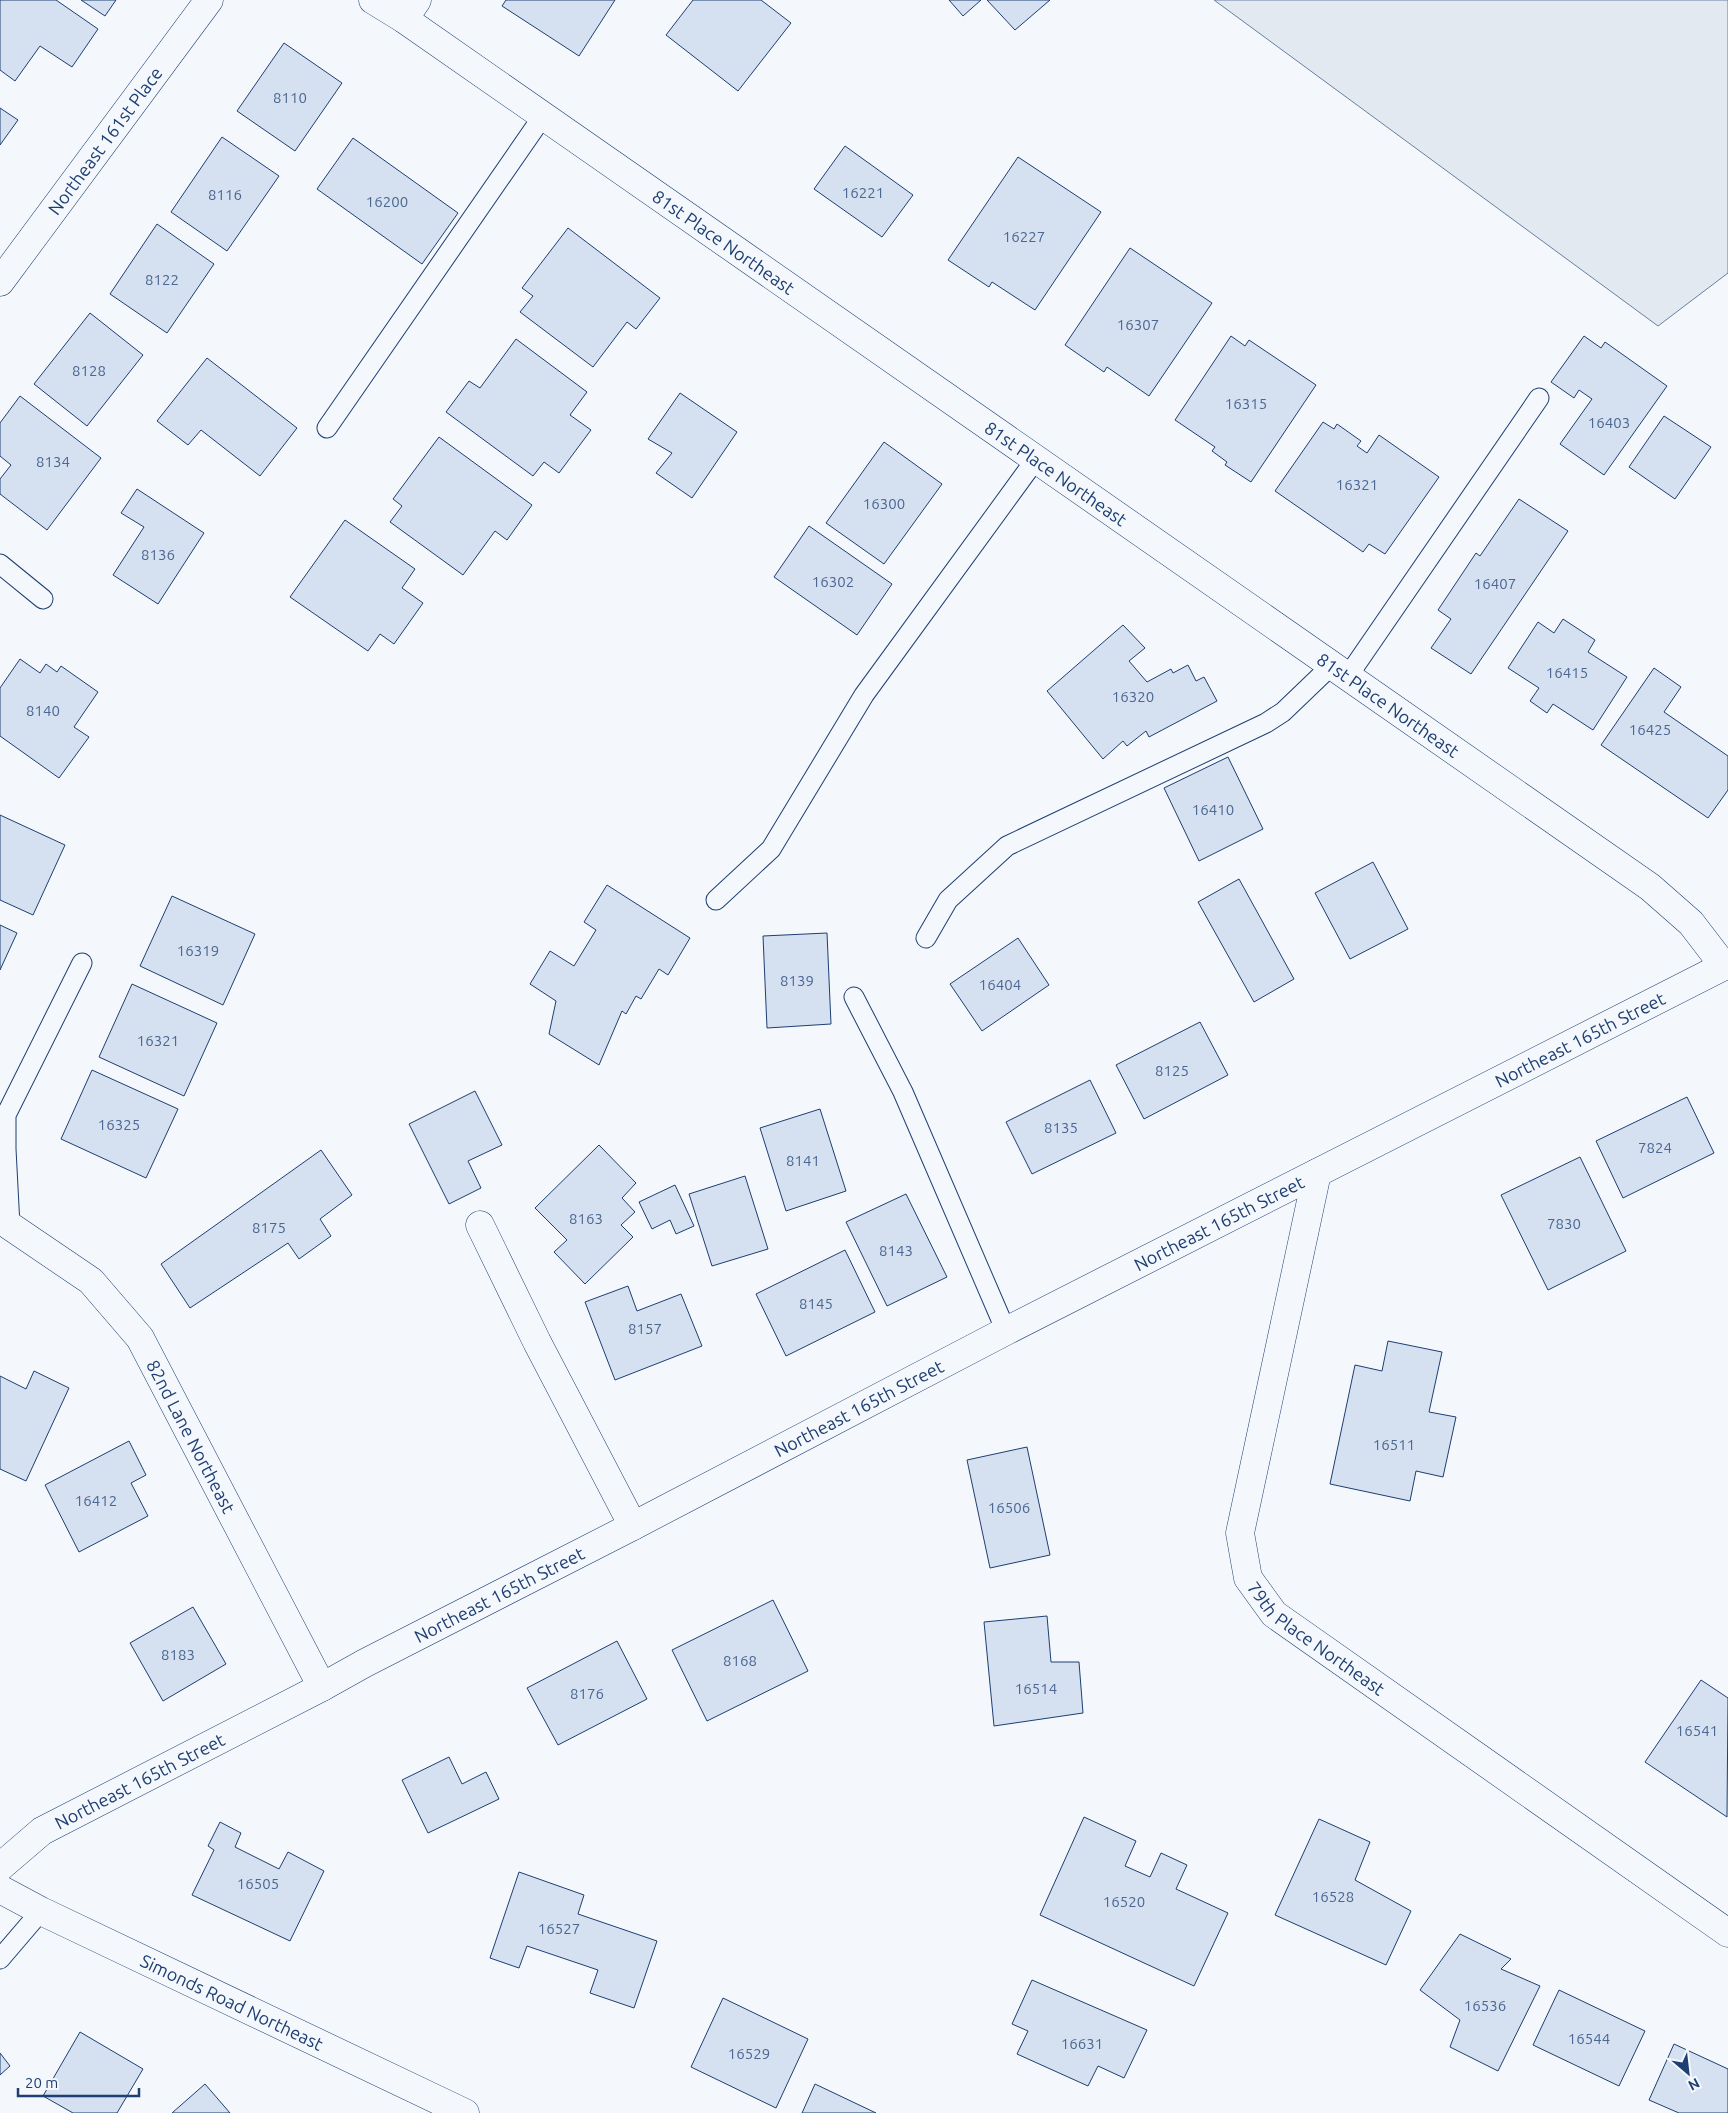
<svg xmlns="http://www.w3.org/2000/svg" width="1728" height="2113" font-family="Ubuntu,sans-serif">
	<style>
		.green { fill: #e3e9f0; stroke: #687fa3 }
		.building { fill: #d5e0f0; stroke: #1d3f73 }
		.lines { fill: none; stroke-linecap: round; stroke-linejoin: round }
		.service-casing { stroke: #1d3f73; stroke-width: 21 }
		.minor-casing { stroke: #1d3f73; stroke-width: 29 }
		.secondary-casing { stroke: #1d3f73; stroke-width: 29 }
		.service { stroke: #f4f7fb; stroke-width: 19 }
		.minor { stroke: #f4f7fb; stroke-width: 28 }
		.secondary { stroke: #f4f7fb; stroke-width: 28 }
		.labels { text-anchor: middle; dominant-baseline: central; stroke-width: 4; stroke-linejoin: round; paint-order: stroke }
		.number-label { font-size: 15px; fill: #4b6792 }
		.street-label { font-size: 18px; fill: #1d3f73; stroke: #f4f7fb }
	</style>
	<rect width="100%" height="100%" fill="#f4f7fb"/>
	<path class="green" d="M1214,0H1728V273L1658,326Z"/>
	<path class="building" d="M0,0H56L98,29L72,67L40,46L15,81L0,70Z
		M81,0H116L105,16Z
		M506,0H615L579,56L502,6Z
		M693,0H761L791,23L738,91L666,35Z
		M949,0H981L963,16Z
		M987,0H1050L1015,30Z
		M284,43L342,83L295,151L237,111Z
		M0,108L18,120L0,145Z
		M222,137L279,176L227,251L171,212Z
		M353,138L458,213L422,264L317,189Z
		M845,146L913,195L882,237L814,189Z
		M1018,157L1101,212L1035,310L992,282L989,287L948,260Z
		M157,224L214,264L167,333L110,294Z
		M568,228L660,298L636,329L627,322L593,367L520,312L533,296L522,288Z
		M1130,248L1212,303L1149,396L1107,367L1104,372L1065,345Z
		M90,313L143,355L87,426L34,384Z
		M1231,336L1245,346L1249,340L1316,385L1251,482L1225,465L1227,462L1212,451L1215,447L1175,420Z
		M1584,336L1601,348L1605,342L1667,386L1604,475L1560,444L1592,399L1579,390L1574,398L1551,382Z
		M516,339L587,392L570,415L591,430L559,473L544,462L533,476L446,412L469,381L480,388Z
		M207,358L297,428L260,476L201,430L188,445L157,421Z
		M680,393L737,432L692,498L656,473L672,453L648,439Z
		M20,396L101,458L47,530L0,494V479L11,465L0,456V423Z
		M1664,416L1711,447L1675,499L1629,467Z
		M1323,422L1334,429L1337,424L1361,441L1357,446L1367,453L1379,435L1439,477L1385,554L1369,544L1363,552L1275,491Z
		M439,437L532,505L507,540L495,531L463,575L390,522L402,506L393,499Z
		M884,442L942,484L884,564L826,523Z
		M137,489L204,533L158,604L113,575L144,527L121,513Z
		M1519,499L1568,531L1471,674L1431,648L1451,619L1438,610L1476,553L1480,556Z
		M345,520L415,569L402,588L423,603L394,644L380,634L368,651L290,597Z
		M809,526L892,584L857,635L774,577Z
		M1563,619L1595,640L1588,652L1627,677L1593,730L1553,704L1547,713L1530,701L1539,688L1508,668L1538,622L1554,633Z
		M1123,625L1145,648L1129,661L1147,682L1171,669L1173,673L1188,665L1196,681L1204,677L1217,701L1149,737L1146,731L1127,746L1123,741L1103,759L1047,691Z
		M20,659L40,673L46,664L57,672L61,666L98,692L74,727L89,737L59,778L0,736V688Z
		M1654,668L1681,687L1664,712L1728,756V790L1708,818L1601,745Z
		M1228,757L1263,829L1199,861L1164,788Z
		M0,815L65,845L33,915L0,900Z
		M1373,862L1408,929L1350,959L1315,893Z
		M1239,879L1294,979L1254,1002L1198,902Z
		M607,885L690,938L668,975L659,969L641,999L636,996L626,1014L622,1011L599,1065L549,1034L556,1001L530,984L550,951L574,966L596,930L584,922Z
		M172,896L255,934L223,1005L140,966Z
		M0,925L17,933L0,970Z
		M827,933L831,1024L767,1028L763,936Z
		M1018,938L1049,985L982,1031L950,984Z
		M132,984L217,1023L184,1096L99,1057Z
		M1200,1022L1228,1075L1144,1119L1116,1065Z
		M92,1070L178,1109L146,1178L61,1139Z
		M1090,1080L1116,1133L1032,1174L1006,1122Z
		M475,1091L502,1145L468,1161L481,1188L449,1204L409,1124Z
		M1687,1097L1714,1153L1623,1198L1596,1141Z
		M820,1109L846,1191L786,1211L760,1128Z
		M599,1145L636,1183L622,1198L635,1212L621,1225L633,1237L585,1284L554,1252L567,1240L535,1208Z
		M321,1150L352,1195L320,1219L331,1236L299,1259L288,1243L190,1308L161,1264Z
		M1580,1157L1626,1251L1548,1290L1501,1195Z
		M745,1176L768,1249L712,1266L689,1194Z
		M675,1185L694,1226L676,1234L670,1220L652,1229L639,1202Z
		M906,1194L947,1277L887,1306L846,1222Z
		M845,1250L875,1312L786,1356L756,1294Z
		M628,1286L637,1311L681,1294L702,1346L615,1380L585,1302Z
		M1388,1341L1442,1352L1429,1412L1456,1417L1443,1477L1416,1471L1410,1501L1330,1484L1355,1365L1382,1371Z
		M34,1371L69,1388L26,1481L0,1469V1376L26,1389Z
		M129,1441L146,1475L131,1483L148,1516L79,1552L45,1485Z
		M1027,1447L1050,1555L990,1568L967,1460Z
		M773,1600L808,1671L707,1721L672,1650Z
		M193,1607L226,1664L163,1701L130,1643Z
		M1047,1616L1051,1662H1079L1083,1713L994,1726L984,1622Z
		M617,1641L647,1699L558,1745L527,1688Z
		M1701,1680L1728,1698L1727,1817L1645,1762Z
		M449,1757L462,1784L486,1772L499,1799L428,1833L402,1780Z
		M1084,1817L1136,1841L1125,1866L1150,1877L1161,1853L1187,1865L1176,1889L1228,1913L1194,1986L1040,1915Z
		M1319,1819L1370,1842L1355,1880L1411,1911L1386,1965L1275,1915Z
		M220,1822L241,1833L235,1847L279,1869L288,1852L324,1871L290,1941L192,1895L214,1850L208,1846Z
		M519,1872L584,1895L578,1914L657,1941L634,2008L590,1993L598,1970L527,1946L519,1968L490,1958Z
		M1460,1934L1511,1959L1501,1969L1540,1986L1498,2071L1450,2047L1460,2020L1420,1990Z
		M1032,1980L1147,2030L1124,2078L1098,2066L1088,2086L1017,2054L1028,2031L1012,2024Z
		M1559,1990L1645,2031L1619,2086L1533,2045Z
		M723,1998L808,2039L776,2108L691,2067Z
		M80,2032L143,2069L117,2113H73L43,2096Z
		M1674,2044L1728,2069V2113H1679L1649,2100Z
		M0,2053L10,2066L0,2075Z
		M205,2084L230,2113H172Z
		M815,2084L876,2113H802Z"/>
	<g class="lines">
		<defs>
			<path id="service" d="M327,428L543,116
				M0,564L43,599
				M1348,676L1539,398
				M716,900L771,849L864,695L1036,459
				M926,938L948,900L1007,846L1266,723L1283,712L1332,665
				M854,997L903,1092L1006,1331
				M10,1226L6,1149V1115L82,963
				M0,1959L41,1911"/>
			<g id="minor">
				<path id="s1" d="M373,0L404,19L1650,887L1691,923L1724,966"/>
				<path d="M404,19L417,0"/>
				<path id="s2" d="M0,282L209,0"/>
				<path id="s3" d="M1317,1173L1240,1533L1248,1578L1274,1614L1728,1933"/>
				<path d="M480,1225L537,1342L633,1526"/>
				<path id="s4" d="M10,1226L91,1281L140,1338L322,1687"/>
				<path id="s5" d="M0,1867L42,1831L322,1687L365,1663L633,1526L1006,1331L1728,964"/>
			</g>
			<g id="secondary">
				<path id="s6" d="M0,1889L41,1911L465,2113"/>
			</g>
		</defs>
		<use href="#service" class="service-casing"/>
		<use href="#minor" class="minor-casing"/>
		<use href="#secondary" class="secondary-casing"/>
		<use href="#service" class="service"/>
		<use href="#minor" class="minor"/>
		<use href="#secondary" class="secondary"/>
	</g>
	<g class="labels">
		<g class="number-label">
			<text x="290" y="97">8110</text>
			<text x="863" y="192">16221</text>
			<text x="225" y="194">8116</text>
			<text x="387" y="201">16200</text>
			<text x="1024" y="236">16227</text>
			<text x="162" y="279">8122</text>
			<text x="1138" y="324">16307</text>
			<text x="89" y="370">8128</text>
			<text x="1246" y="403">16315</text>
			<text x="1609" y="422">16403</text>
			<text x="53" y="461">8134</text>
			<text x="1357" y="484">16321</text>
			<text x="884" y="503">16300</text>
			<text x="158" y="554">8136</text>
			<text x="833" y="581">16302</text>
			<text x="1495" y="583">16407</text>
			<text x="1567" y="672">16415</text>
			<text x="1133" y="696">16320</text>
			<text x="43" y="710">8140</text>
			<text x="1650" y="729">16425</text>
			<text x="1213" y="809">16410</text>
			<text x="198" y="950">16319</text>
			<text x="797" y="980">8139</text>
			<text x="1000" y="984">16404</text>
			<text x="158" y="1040">16321</text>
			<text x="1172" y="1070">8125</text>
			<text x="119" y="1124">16325</text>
			<text x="1061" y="1127">8135</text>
			<text x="1655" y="1147">7824</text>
			<text x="803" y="1160">8141</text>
			<text x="586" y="1218">8163</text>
			<text x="1564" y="1223">7830</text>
			<text x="269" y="1227">8175</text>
			<text x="896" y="1250">8143</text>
			<text x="816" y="1303">8145</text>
			<text x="645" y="1328">8157</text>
			<text x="1394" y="1444">16511</text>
			<text x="96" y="1500">16412</text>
			<text x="1009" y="1507">16506</text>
			<text x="178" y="1654">8183</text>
			<text x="740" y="1660">8168</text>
			<text x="1036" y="1688">16514</text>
			<text x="587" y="1693">8176</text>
			<text x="1697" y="1730">16541</text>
			<text x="258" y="1883">16505</text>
			<text x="1333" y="1896">16528</text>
			<text x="1124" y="1901">16520</text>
			<text x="559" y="1928">16527</text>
			<text x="1485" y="2005">16536</text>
			<text x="1589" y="2038">16544</text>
			<text x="1082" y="2043">16631</text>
			<text x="749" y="2053">16529</text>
		</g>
		<g class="street-label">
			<text stroke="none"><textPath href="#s2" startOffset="176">Northeast 161st Place</textPath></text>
			<text stroke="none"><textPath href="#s1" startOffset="426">81st Place Northeast</textPath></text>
			<text stroke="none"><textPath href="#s1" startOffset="831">81st Place Northeast</textPath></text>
			<text stroke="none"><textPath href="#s1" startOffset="1236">81st Place Northeast</textPath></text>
			<text stroke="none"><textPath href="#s5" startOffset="1785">Northeast 165th Street</textPath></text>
			<text stroke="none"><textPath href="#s5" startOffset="1380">Northeast 165th Street</textPath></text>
			<text stroke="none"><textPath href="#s5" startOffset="975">Northeast 165th Street</textPath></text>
			<text stroke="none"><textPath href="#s4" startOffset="284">82nd Lane Northeast</textPath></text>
			<text stroke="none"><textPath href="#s5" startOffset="570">Northeast 165th Street</textPath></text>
			<text stroke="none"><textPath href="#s3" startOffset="506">79th Place Northeast</textPath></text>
			<text stroke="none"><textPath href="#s5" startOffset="165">Northeast 165th Street</textPath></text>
			<text stroke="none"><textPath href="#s6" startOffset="258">Simonds Road Northeast</textPath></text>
		</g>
	</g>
	<g transform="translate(1688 2073) rotate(152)" stroke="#f4f7fb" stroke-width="4" paint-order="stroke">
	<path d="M0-4L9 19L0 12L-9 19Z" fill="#1d3f73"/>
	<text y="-8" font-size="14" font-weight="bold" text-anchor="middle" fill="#1d3f73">N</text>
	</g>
	<path d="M18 2088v8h121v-8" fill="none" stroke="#1d3f73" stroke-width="2.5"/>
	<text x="25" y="2088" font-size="15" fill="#1d3f73" stroke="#f4f7fb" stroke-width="4" paint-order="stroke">20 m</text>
</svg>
